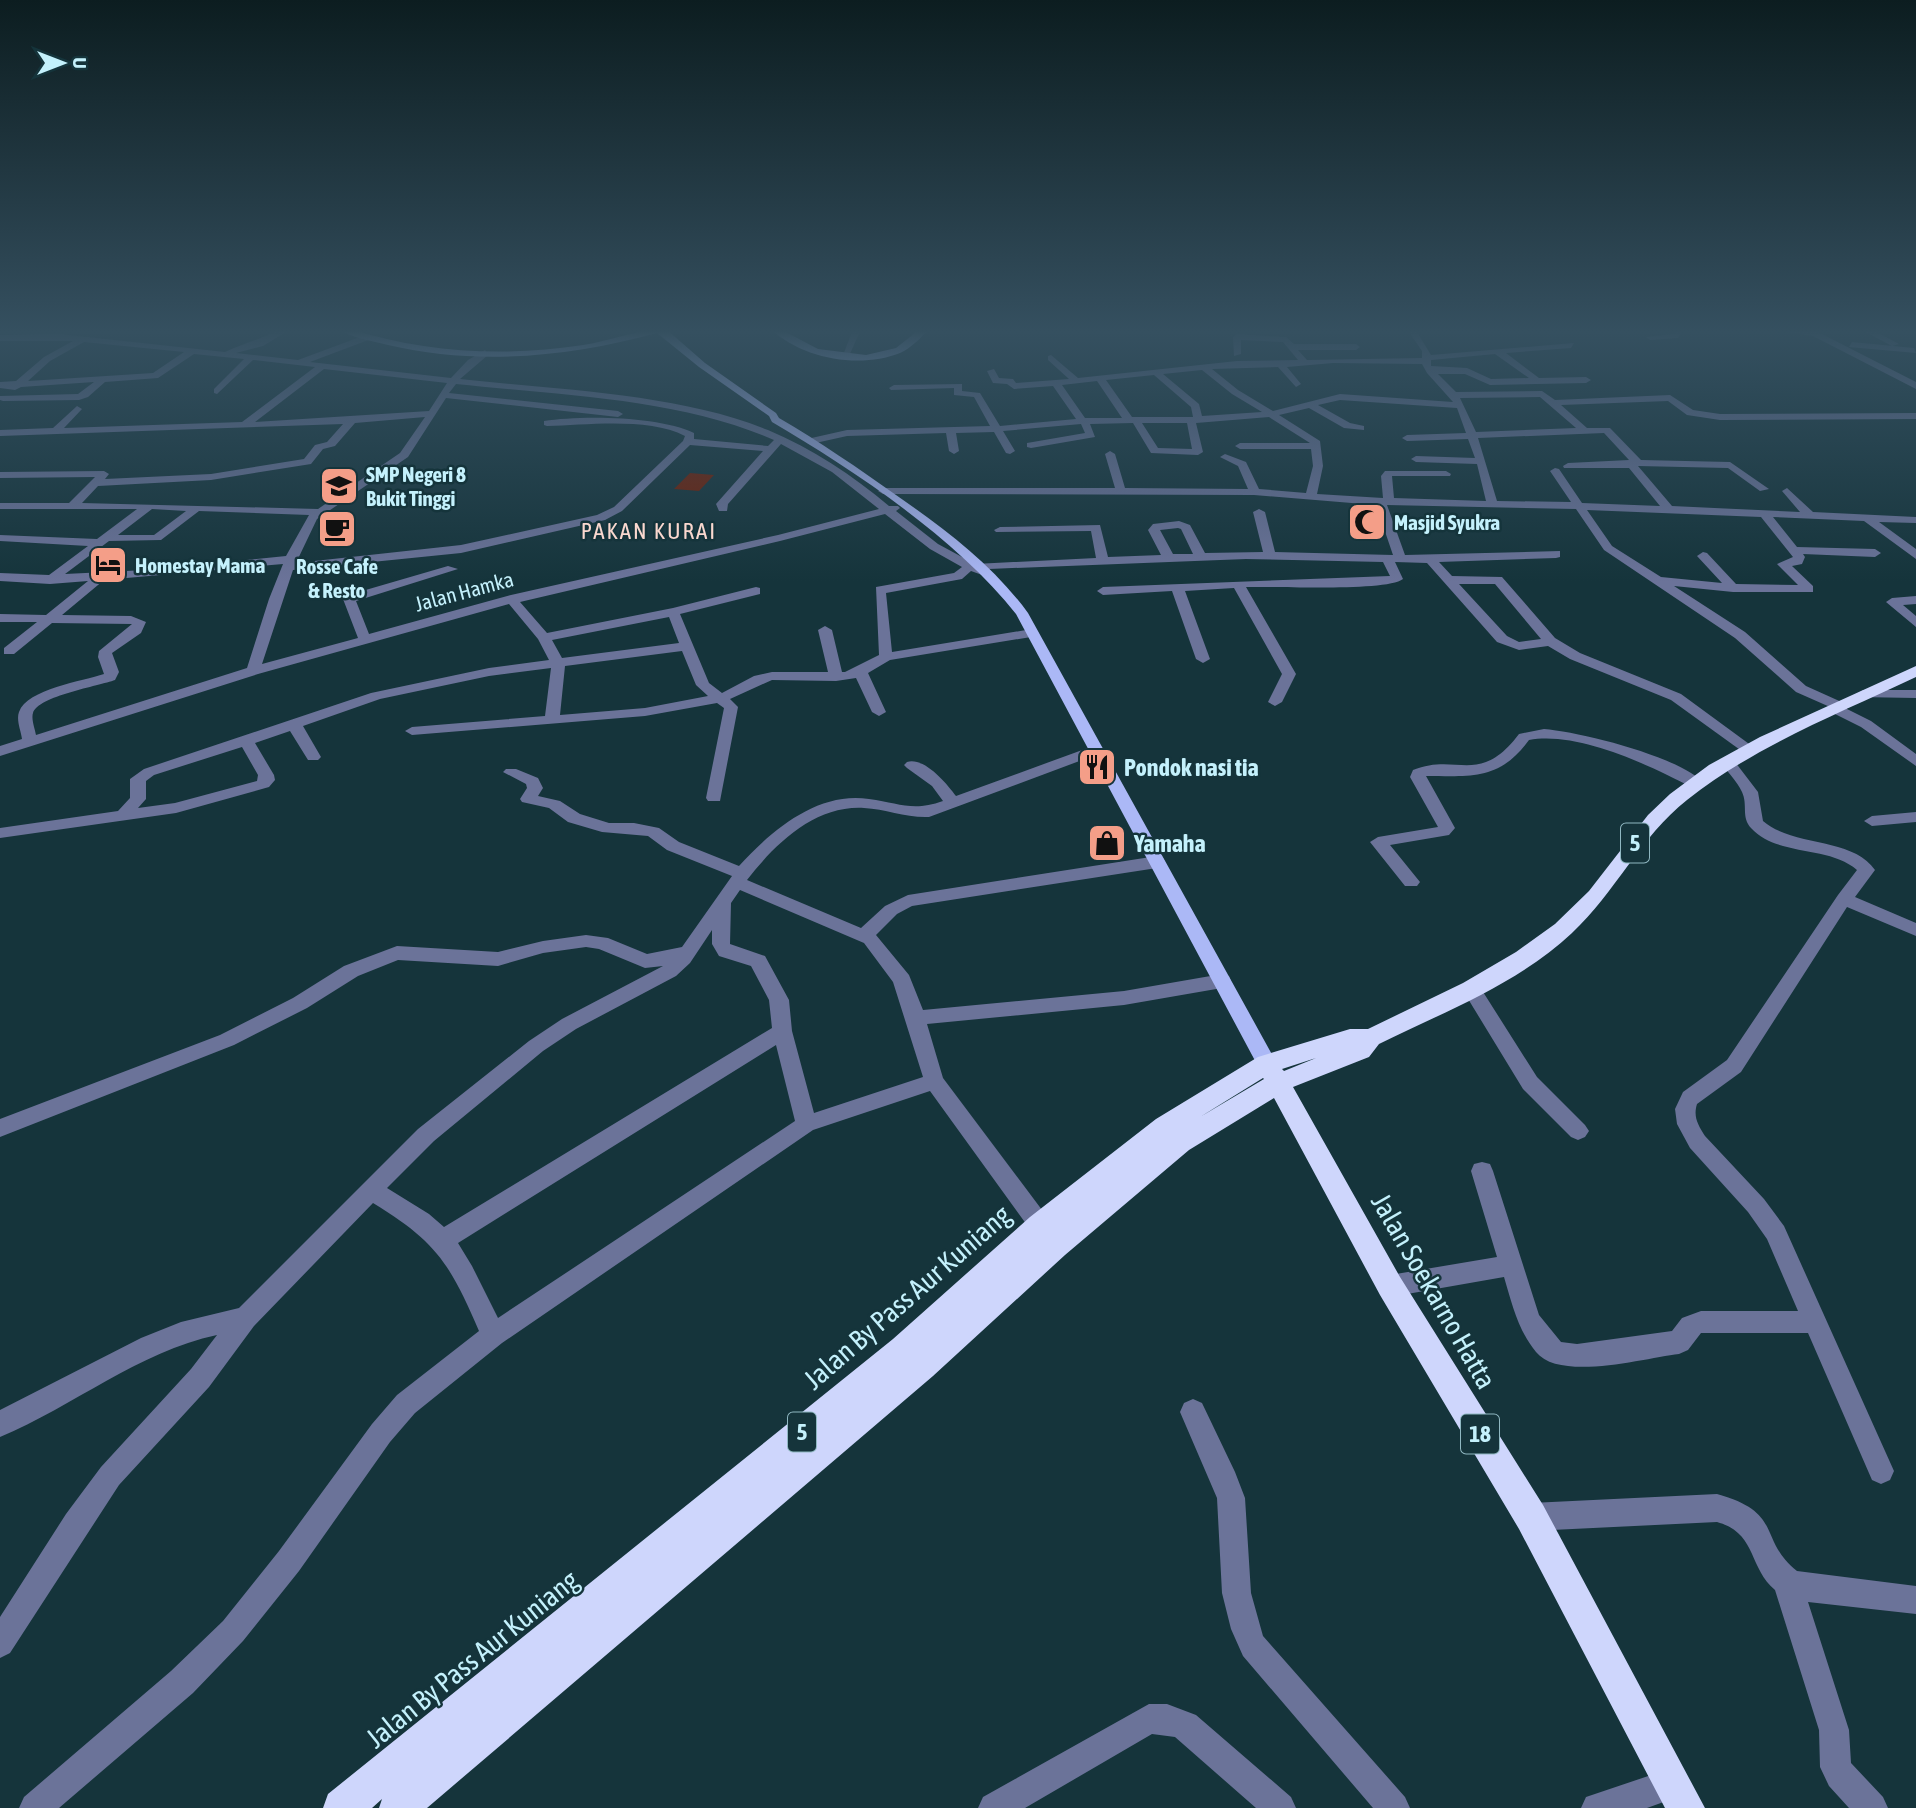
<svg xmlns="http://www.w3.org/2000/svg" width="1916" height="1808" font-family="'Asap Condensed',sans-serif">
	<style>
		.green { fill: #731d04 }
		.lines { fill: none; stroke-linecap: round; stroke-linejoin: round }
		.minor { fill: #6b7399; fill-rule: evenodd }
		.major { fill: #abb8f6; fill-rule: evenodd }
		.highway { fill: #ced6fc; fill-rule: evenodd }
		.labels { text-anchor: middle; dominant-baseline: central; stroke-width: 5; stroke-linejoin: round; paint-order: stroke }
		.far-poi-label { font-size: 21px; font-weight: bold; fill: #c4f1fc; stroke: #15343b; text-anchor: start }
		.far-street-label { font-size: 21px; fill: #c4f1fc; stroke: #15343b }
		.far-quarter-label { font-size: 23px; letter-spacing: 2px; fill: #fad8cf; stroke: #15343b }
		.shield { fill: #15343b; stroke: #90b8c2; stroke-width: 2 }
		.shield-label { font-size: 23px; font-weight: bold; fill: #c4f1fc }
		.poi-label { font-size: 24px; font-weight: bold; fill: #c4f1fc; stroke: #15343b; text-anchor: start }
		.near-street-label { font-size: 28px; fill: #c4f1fc; stroke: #15343b }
	</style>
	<rect width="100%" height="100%" fill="#15343b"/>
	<path class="green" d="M690,473L714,475L699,491L674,489Z"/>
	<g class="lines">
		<path class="minor" d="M281,329H291L263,346L236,353L298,360L368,334L371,339L310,362L451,378L468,360L485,350L488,355L460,379C557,390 677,393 768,430C813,449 852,475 889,506H898L900,508L896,511L938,544L975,564L1096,558L1091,531L996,532L994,530L1000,527L1100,525L1108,557L1161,555L1148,530L1153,524L1179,521L1190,525L1205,553L1263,552L1253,512L1259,509L1265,512L1275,552L1393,555L1376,505L1254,495L883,494L878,491L883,488H1115L1105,454L1110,451L1115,454L1125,488L1248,489L1238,466L1220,457L1225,454L1246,462L1259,489L1306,493L1313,466L1311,449H1240L1235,446L1240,443H1310L1269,417L1196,423L1203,452L1198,455L1151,453L1133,423L1090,424L1095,437L1031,448L1027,447V443L1085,433L1081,424L1003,431L1015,451L1010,454L1006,453L994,432L956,433L959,451L954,454L949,451L946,433L847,436L811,444L807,443V439L847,430L990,426L974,397L954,395V388L891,390L889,388L894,385L962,384V391L980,393L1000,426L1076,419L1053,386L1014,389L1007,384L993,383L987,371L994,369L999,378L1013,379L1016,383L1069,379L1048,360V356L1051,355L1078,378L1237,361L1298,360L1283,342L1241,340V354L1234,356L1233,337L1237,334L1286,337L1294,344H1356L1360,347L1356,350H1298L1307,360L1422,358V351L1407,329H1415L1431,355L1574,343L1571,348L1506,353L1539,378L1586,377L1591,380L1586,383L1490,385L1465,374H1438L1456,392L1542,391L1555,400L1670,395L1693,410L1720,414L1916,413V419L1720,420L1687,415L1668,401L1561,405L1587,428H1610L1641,460L1730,462L1769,489L1760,491L1728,468L1638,466L1672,506L1800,512L1782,491L1787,488L1813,512L1916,517V523L1879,522L1916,549V559L1864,521L1773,517L1797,547L1875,549L1881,553L1875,557L1803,554L1805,557L1802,564L1792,566L1813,586V592H1733L1674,586L1745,632L1806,686L1846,704L1847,709L1871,721L1916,754V766L1861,727L1831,712L1830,707L1796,692L1735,638L1604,550L1576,509L1387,505L1405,555L1560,551V557L1556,558L1439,562L1452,576L1502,577L1555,638L1580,653L1681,694L1756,749L1753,752H1743L1671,700L1570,659L1548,646L1519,650L1497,642L1427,563L1395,562L1403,579C1386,592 1275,586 1246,587L1296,674L1282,702L1275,706L1268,702L1282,674L1234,588L1185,591L1210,659L1203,663L1196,659L1172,591L1103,595L1097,591L1103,587L1390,576L1383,562L1246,559L989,569L991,572L985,576L971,571L962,579L886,593L892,652L1032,629L1037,630V636L890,660L868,673L886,712L879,716L872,712L856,678L836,681L772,680L730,699L738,707L720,801H708L706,798L724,708L717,703L645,716L412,735L405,731L412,727L545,716L551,668L489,676L380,699L303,726L321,757L318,760H308L290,731L255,743L274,775L275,780L269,787L176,813L0,838V828L118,811L130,798V779L144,769L371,693L489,668L549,660L538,639L509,604L258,674L0,756V746L22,739C21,731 16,720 19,712C27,689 83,681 104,674L98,657L99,651L132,624L52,623L14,654H4V648L37,622H0V614L46,615L88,581L50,584L0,581V573L49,575L88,546L0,541V535L97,539L137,509H0V503H69L95,477L0,478V472L104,471L109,474L105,479L211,474L304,459L315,445L327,442L343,424L0,436V430L53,428L77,406L82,409L64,428L242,422L315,367L253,360L217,394L214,393V389L244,359L194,354L158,378L105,382L88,397L79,400L3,401L0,400V396L78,394L94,382L21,387L15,390L0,388V382L16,381L44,357L73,341H0V335L59,334L225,352C244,343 262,339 281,329ZM84,342L184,352L153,373L28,381L50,361ZM1495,354L1529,378L1491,379L1467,368L1431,366V360ZM1333,363L1422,364L1427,373L1453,402L1340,394L1273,411L1238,390L1212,369L1278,367L1296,387L1301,384L1287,367ZM324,369L447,383L429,411L255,422ZM1202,370L1232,394L1262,412L1202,416L1199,404L1163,374ZM1154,375L1191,407L1193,417H1132L1106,380ZM1097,381L1122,418H1085L1062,385ZM456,384C559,395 679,398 774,440L768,446L694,439V433C660,416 581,415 544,421V425L547,426C587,425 649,417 685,436L683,441L614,507L597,515L461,545L296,563L317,519L408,457L446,398L618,417L623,414L618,411L449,393ZM1540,397L1576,428L1476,432L1460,398ZM1340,400L1457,408L1466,433L1407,435L1402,438L1407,441L1468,439L1475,458L1416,456L1411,459L1416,462L1477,464L1486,501L1394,498L1392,476H1450L1451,474L1446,471H1385L1381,476L1383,498L1317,494L1323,466L1320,441L1279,415L1309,408L1344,428L1364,430V426L1350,423L1318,405ZM425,417L400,453L318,509L82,503L98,486L211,480L311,464L323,449L335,446L355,423ZM1142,423H1187L1192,449L1158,448ZM1604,433L1629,460L1568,463L1563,466L1564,468H1629L1660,506L1582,503L1559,469L1555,468L1550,471L1571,502L1497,501L1478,438ZM781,444L832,472L879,509L778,535L511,595L369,634L356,601L458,569L448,566L345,596L343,599L358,638L262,664L293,570L461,553L605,520L622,511L690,445L763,451L716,504L719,511H727L728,504ZM152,509L186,511L154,535H118ZM1587,510L1761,517L1793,557L1777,564L1798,585L1736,584L1707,553L1703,552L1697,556L1722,583L1661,577L1612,546ZM199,511L309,515L286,556L146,570L65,574L109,541L161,540ZM885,514L930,549L962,567L954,573L876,587L879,655L845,672H842L832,630L825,626L818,630L828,672H772L754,676L722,693L709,683L680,614L760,594V588L756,587L673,608L547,633L520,602L780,541ZM1178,528L1181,529L1193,554H1173L1160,530ZM283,564L269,599L247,668L36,735C35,729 31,719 33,713C38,696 99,686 115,680L119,672L112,653L141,633L146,622L131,616L62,615L104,580ZM1459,584H1495L1541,639L1519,642L1507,636ZM669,617L679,643L562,658L552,640ZM682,651L696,685L708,696L645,708L560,715L565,666ZM242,747L258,775L257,781L175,803L138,808L146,799V781L154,775Z
			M853,329H861L849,356L842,358Z
			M1676,329H1684L1678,338L1650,340L1646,337L1673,334Z
			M1766,329L1818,332L1916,382V389L1813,336Z
			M1860,329H1871L1899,344L1892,346Z
			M1852,342L1914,348L1916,353L1849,347Z
			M1916,596V604L1903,605L1916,616V627L1886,602L1892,598Z
			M1863,690H1916V698L1858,697L1856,694Z
			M1544,729C1581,732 1681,757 1705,784L1697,789L1691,787C1649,765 1578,731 1529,740C1499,781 1471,776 1426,776L1455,828L1449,835L1390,845L1420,882L1417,886H1405L1370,842L1378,837L1438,827L1410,777L1413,770C1457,752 1479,787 1519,734Z
			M1096,745L1101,747L1104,750L1101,753L929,817C906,818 886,809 864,808C815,805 775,844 747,880L861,928L885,906L908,895L1157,856L1163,858L1165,862L1157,868L912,906L897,914L876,935L909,975L923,1010L1124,991L1222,974L1229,976L1231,981L1229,986L1222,988L1124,1005L927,1024L943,1078L1048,1218L1051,1225L1048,1232L1040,1235L1032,1232L930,1091L813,1130L502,1343L415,1413L390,1442L299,1571L243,1641L193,1693L59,1808H19L24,1797L171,1671L223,1621L279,1551L372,1424L397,1395L479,1331C450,1264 437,1242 373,1203L254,1326L209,1387L119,1485L10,1653L0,1658V1617L66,1514L101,1467L191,1369L217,1335C138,1352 74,1406 0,1437V1410L141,1338L181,1322L239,1308L418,1129L529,1041L562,1019L663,966L645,968L599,949L586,947L543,953L498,966L398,960L358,976L307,1008L234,1045L0,1137V1119L220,1035L293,998L344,966L397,946L498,952L543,941L586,935L608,938L647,954L682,947L732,876L667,850L648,836L602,832L568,822L549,808L522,802L520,799L527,788L526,784L503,772L506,769H516L538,778L543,788L538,796L560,801L580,814L609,823H634L659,828L679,842L739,866C771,831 817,791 869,799C899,803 913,812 943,801L932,786L907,768L904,765L907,762C925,757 946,783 956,796ZM740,890L864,943L893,982L923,1077L814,1113L792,1031L789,1000L765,956L730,944L731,903ZM712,930V944L719,956L751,966L769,1000L772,1028L444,1227L429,1214L387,1188L434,1141L543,1051L576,1029L676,976L690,963ZM776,1045L795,1121L498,1318L472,1266L458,1243Z
			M1727,756L1732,758L1758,792L1763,821C1793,847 1853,837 1875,870L1855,897L1916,923V936L1847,907L1741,1072L1697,1104C1693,1117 1698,1125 1705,1136L1764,1199L1784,1226L1894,1471L1890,1480L1881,1484L1872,1480L1808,1333H1701L1688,1350L1679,1354C1645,1358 1560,1382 1536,1352C1518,1330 1512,1304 1504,1277L1390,1297L1382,1294L1378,1286L1382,1278L1390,1275L1497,1257L1471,1171L1474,1164L1482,1162L1490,1164L1493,1171L1539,1315L1561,1342L1577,1344L1672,1331L1682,1318L1701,1311H1798L1767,1239L1748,1212L1690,1148L1677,1124L1675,1109L1683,1092L1727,1060L1838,895L1857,870C1829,845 1777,857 1751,828C1741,817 1748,805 1742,792C1737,781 1727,771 1719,761Z
			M1916,812V822L1872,826L1864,821L1872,816Z
			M1471,982L1478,984L1537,1077L1585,1125L1589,1131L1585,1137L1578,1140L1571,1137L1523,1089L1462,989L1464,984Z
			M1193,1399L1202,1403L1235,1472L1245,1498L1251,1593L1263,1636L1405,1797L1410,1808H1373L1243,1656L1231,1629L1222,1593L1217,1498L1180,1412L1184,1403Z
			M1717,1494C1785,1513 1757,1539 1797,1571L1916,1586V1614L1808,1602L1849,1730L1851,1763L1883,1797L1888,1808H1849L1829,1786L1820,1767L1819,1730L1775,1590C1748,1567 1757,1533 1717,1522L1531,1531L1521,1527L1517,1517L1521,1507L1531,1503Z
			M1149,1704H1167L1196,1715L1291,1797L1296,1808H1256L1175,1737L1152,1734L1025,1808H978L983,1797Z
			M1672,1768L1683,1773L1688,1784L1683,1795L1647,1808H1581L1586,1797Z"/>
		<path class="major" d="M338,329H351C425,353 505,357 583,345C610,341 638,329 666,329L705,363L776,413L779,418C820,442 858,468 896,495C945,529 993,565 1028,613L1274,1058L1277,1064L1274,1070L1267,1072L1260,1070L1016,614C957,539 854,470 772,422L769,416L699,367L657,333C569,357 478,366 388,345C372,341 352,338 338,329Z
			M771,329H780L818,349L866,355L896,348L920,329H929C921,338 911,348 900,353C860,369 802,359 771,329Z"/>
		<path class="highway" d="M1916,666V677C1838,714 1755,746 1687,800C1641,836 1615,893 1572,933C1519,983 1444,1012 1379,1044L1369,1057L1293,1087L1400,1277L1543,1505L1705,1808H1665L1519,1529L1380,1295L1274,1098L1189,1150L1065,1255L933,1376L427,1808H379L382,1799L372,1808H323L328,1794L893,1339L1030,1217L1156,1119L1258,1057L1350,1029H1368L1463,983L1516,952L1555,924L1589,891L1648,815L1670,794L1709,765L1760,737ZM1316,1058L1284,1071L1282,1069ZM1263,1078L1264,1079L1200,1117Z"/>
	</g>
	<linearGradient id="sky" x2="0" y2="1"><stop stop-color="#0c1d20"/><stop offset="0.57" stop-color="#355060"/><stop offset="1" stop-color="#355060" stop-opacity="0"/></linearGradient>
	<rect width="1916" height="582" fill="url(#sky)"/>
	<defs>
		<symbol id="school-square" viewBox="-11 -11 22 22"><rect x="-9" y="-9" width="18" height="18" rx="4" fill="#f49e88" stroke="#15343b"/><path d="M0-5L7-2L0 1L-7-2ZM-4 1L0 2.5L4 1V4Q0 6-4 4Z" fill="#111"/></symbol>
		<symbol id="mosque-square" viewBox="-11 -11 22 22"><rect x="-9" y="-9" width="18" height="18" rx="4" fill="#f49e88" stroke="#15343b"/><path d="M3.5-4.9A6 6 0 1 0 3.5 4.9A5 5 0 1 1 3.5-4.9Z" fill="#111"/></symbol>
		<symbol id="cafe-square" viewBox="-11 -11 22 22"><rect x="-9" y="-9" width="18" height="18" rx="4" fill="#f49e88" stroke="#15343b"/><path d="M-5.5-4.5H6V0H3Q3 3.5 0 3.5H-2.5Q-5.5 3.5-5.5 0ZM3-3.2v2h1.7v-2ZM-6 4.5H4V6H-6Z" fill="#111"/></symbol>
		<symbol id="hotel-square" viewBox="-11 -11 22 22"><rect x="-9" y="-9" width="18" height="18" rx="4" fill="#f49e88" stroke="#15343b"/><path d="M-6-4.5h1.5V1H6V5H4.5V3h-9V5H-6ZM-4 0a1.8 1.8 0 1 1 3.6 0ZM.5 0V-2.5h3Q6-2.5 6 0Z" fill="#111"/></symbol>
		<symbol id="restaurant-square" viewBox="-11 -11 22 22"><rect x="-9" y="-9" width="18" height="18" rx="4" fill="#f49e88" stroke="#15343b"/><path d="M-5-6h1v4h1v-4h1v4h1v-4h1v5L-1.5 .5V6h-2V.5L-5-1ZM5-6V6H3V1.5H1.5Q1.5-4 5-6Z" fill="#111"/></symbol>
		<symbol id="shop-square" viewBox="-11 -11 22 22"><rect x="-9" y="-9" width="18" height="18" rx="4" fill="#f49e88" stroke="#15343b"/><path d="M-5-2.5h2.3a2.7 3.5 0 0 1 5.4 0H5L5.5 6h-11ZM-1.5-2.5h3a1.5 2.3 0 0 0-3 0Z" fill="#111"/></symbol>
	</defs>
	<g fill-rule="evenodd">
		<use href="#school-square" x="317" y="464" width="44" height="44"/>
		<use href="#mosque-square" x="1345" y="500" width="44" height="44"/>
		<use href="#cafe-square" x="315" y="507" width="44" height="44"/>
		<use href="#hotel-square" x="86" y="543" width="44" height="44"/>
		<use href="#restaurant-square" x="1075" y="745" width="44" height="44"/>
		<use href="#shop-square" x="1085" y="821" width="44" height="44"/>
	</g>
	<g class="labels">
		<g class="far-poi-label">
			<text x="366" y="474">SMP Negeri 8<tspan x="366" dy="24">Bukit Tinggi</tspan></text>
			<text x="1394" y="522">Masjid Syukra</text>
			<text x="135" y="565">Homestay Mama</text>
			<text x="337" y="566" text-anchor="middle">Rosse Cafe<tspan x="337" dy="24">&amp; Resto</tspan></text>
		</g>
		<g class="far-street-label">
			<text transform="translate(464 591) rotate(-15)">Jalan Hamka</text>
		</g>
		<g class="far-quarter-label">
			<text x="649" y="531">PAKAN KURAI</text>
		</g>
		<g class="shield">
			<rect x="1621" y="823.5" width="28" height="39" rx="5"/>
			<rect x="788" y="1412.5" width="28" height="39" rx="5"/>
			<rect x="1461" y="1414.5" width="38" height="39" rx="5"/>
		</g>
		<g class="shield-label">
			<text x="1635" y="843">5</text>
			<text x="802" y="1432">5</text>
			<text x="1480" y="1434">18</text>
		</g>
		<g class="poi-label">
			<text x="1124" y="767">Pondok nasi tia</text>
			<text x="1134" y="843">Yamaha</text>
		</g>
		<g class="near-street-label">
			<text transform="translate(1434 1291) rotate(60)">Jalan Soekarno Hatta</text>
			<text transform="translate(907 1297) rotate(-41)">Jalan By Pass Aur Kuniang</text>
			<text transform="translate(472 1659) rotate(-39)">Jalan By Pass Aur Kuniang</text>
		</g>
	</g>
	<g transform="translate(63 63) rotate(90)" stroke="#15343b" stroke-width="5" paint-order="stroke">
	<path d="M0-5L12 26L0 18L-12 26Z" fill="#c4f1fc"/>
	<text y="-10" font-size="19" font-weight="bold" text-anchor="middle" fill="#c4f1fc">U</text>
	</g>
</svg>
